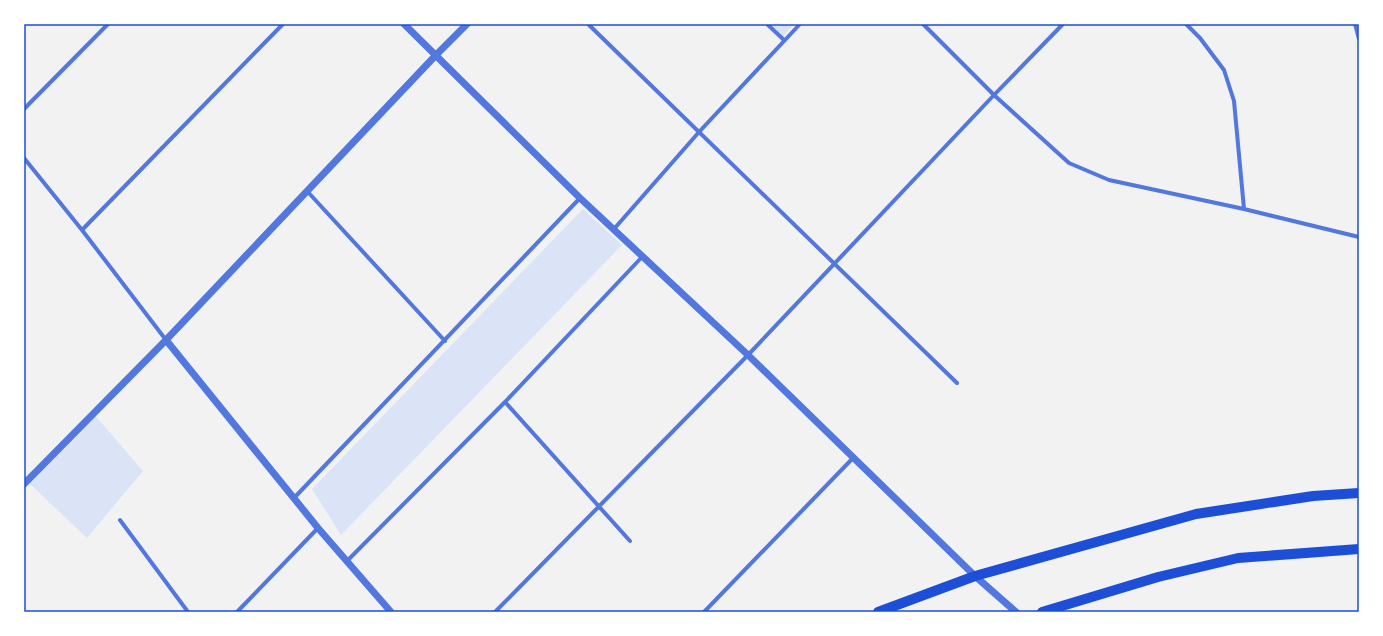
<svg xmlns="http://www.w3.org/2000/svg" width="1383" height="636" font-family="'Source Serif 4',serif">
	<style>
		.green { fill: #dbe4f7 }
		.lines { fill: none; stroke-linecap: round; stroke-linejoin: round }
		.minor { stroke: #5277de; stroke-width: 4 }
		.tertiary { stroke: #5277de; stroke-width: 7 }
		.primary { stroke: #1d4ed8; stroke-width: 10 }
		.neatline { fill: none; stroke: #1d4ed8; stroke-width: 1.5 }
	</style>
	<rect width="100%" height="100%" fill="#f2f2f2"/>
	<path class="green" d="M771,24H795L783,36Z
		M583,209L622,245L341,535L312,489Z
		M93,413L143,471L87,538L27,481Z"/>
	<g class="lines">
		<path class="minor" d="M588,24L957,383
			M767,24L784,40
			M923,24L994,95L1069,163L1109,180L1244,209L1359,237
			M1186,24L1200,38L1224,70L1234,101L1244,209
			M1355,24L1359,39
			M24,109L108,24
			M24,158L82,230L166,340
			M307,191L445,341
			M614,229L699,132L800,24
			M82,230L283,24
			M505,402L630,541
			M294,498L580,198
			M120,520L188,612
			M347,561L505,402L642,257
			M237,612L318,528
			M495,612L748,355L994,95L1063,24
			M704,612L853,458"/>
		<path class="tertiary" d="M404,24L580,198L748,355L975,576L1016,612
			M166,340L318,528L391,612
			M24,484L166,340L436,55L467,24"/>
		<path class="primary" d="M878,612L975,576L1196,514L1313,496L1359,493
			M1042,612L1158,577L1238,558L1359,549"/>
	</g>
	<rect width="1383" height="636" fill="none" stroke="#ffffff" stroke-width="50"/>
	<rect x="25" y="25" width="1333" height="586" class="neatline"/>
</svg>
